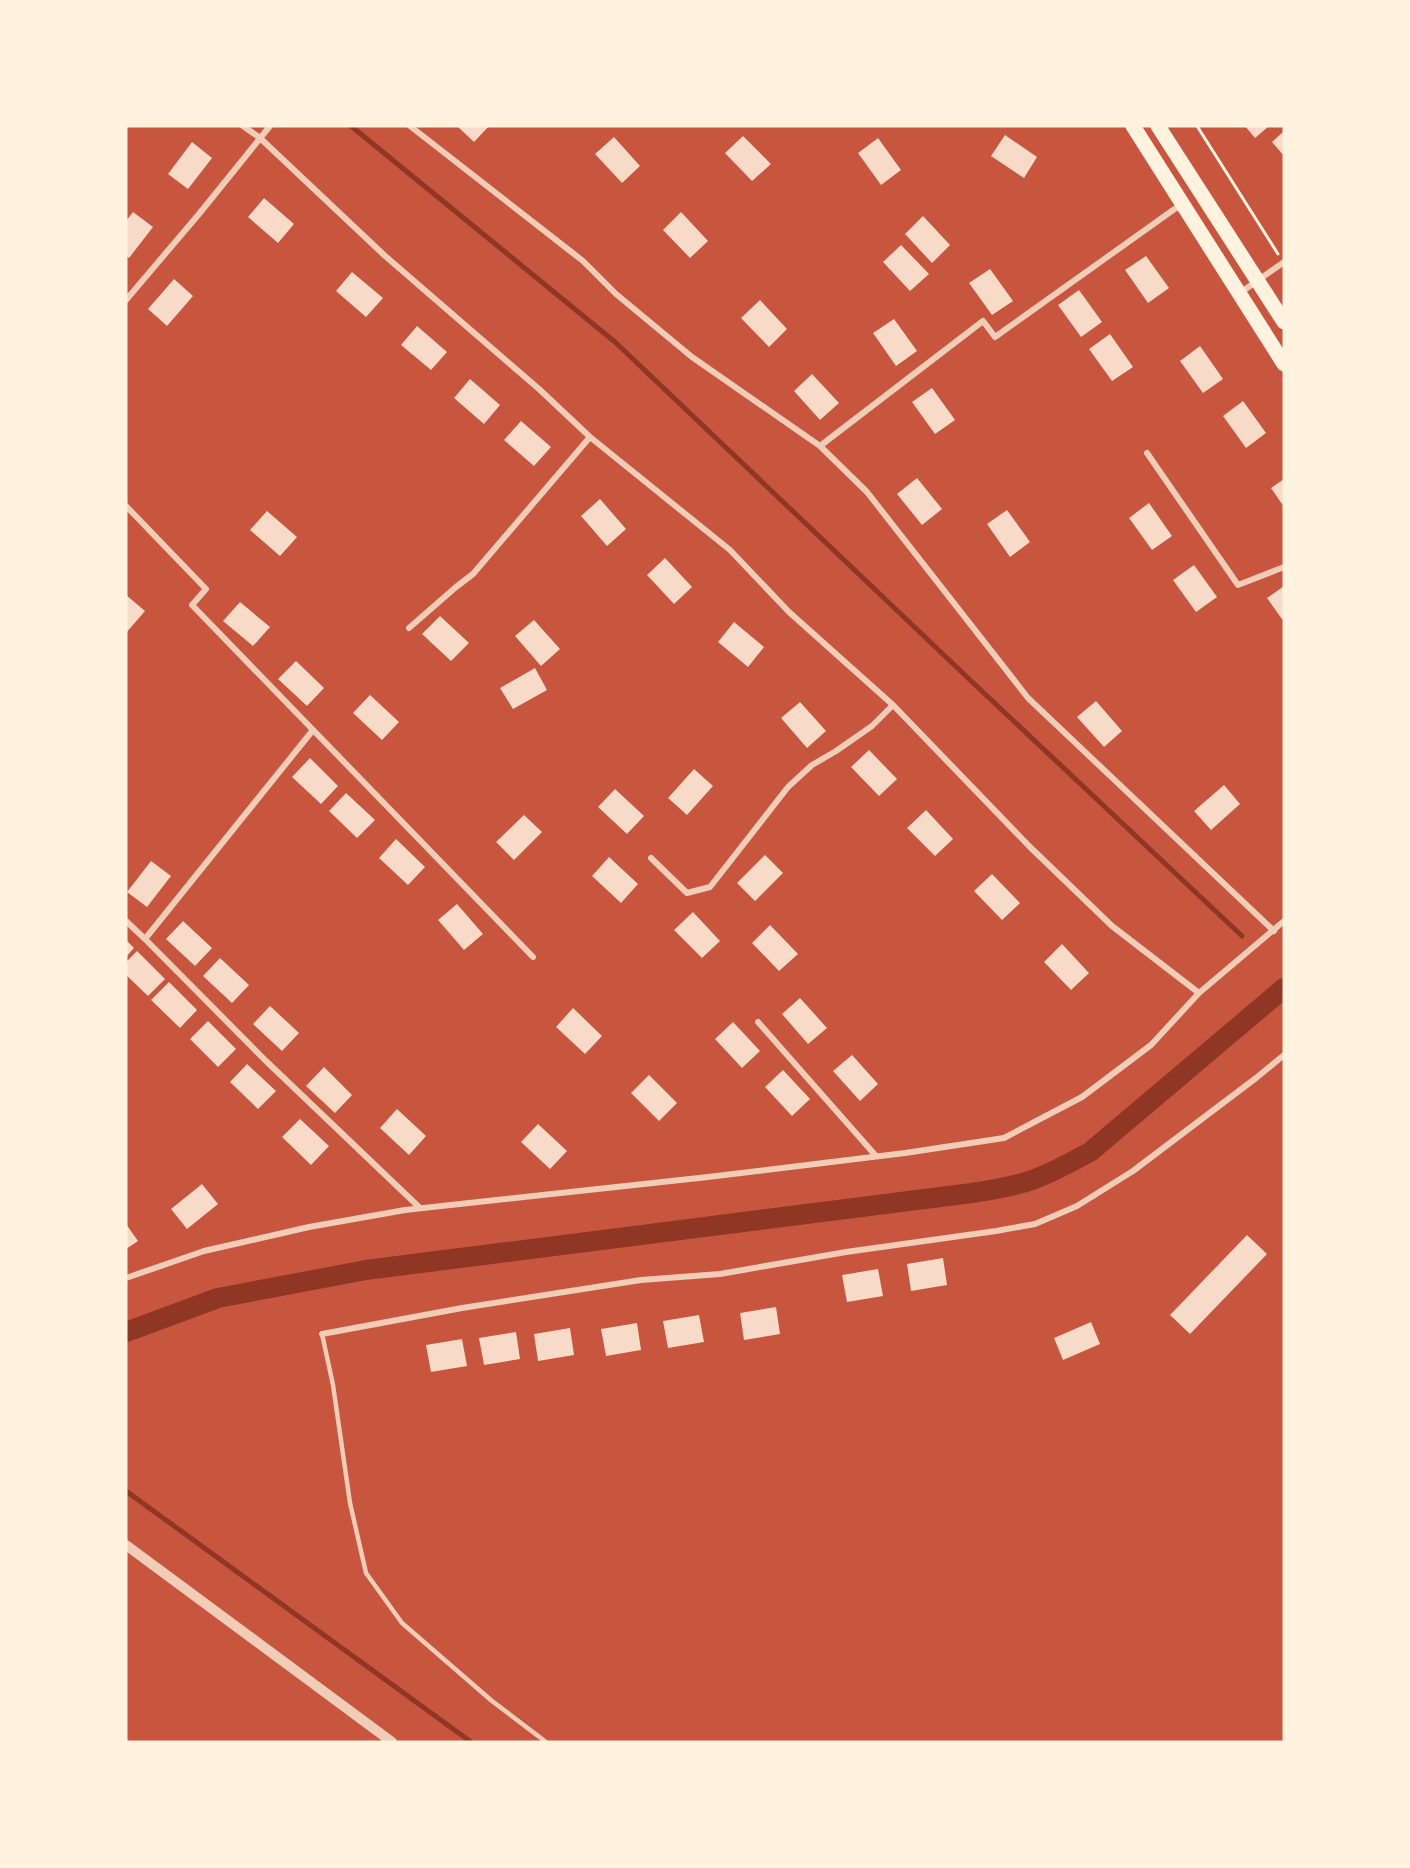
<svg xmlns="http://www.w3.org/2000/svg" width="1410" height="1868" font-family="'Exo 2',sans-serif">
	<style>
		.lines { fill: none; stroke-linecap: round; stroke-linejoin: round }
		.stream { stroke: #8f3625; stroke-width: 5 }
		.canal { stroke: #8f3625; stroke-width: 20 }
		.building { fill: #f7dbc8 }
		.path { stroke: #fff3e0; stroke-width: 3 }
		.service { stroke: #f1ccb7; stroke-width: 4.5 }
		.minor { stroke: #f1ccb7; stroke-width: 6 }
		.tertiary { stroke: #f1ccb7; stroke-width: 10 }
		.trunk { stroke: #fff3e0; stroke-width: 15 }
	</style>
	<rect width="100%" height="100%" fill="#c8553d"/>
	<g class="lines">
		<path class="stream" d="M351,126L615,342L968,678L1242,936
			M126,1491L471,1742"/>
		<path class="canal" d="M126,1332L218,1298L366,1270L972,1193C992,1190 1012,1187 1032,1180C1052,1173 1071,1162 1090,1152L1284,988"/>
	</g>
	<path class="building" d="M457,126H489L474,142Z
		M1245,126H1269L1255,138Z
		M1284,131V156L1272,142Z
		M1005,135L1037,157L1024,178L991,156Z
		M743,136L771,164L752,181L725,153Z
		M614,137L640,166L622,183L595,154Z
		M878,138L901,170L881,185L858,153Z
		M192,142L212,158L188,189L168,174Z
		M264,198L294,224L278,243L248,217Z
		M133,212L153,227L129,258L126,256V221Z
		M681,212L708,241L690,258L663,230Z
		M923,216L950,245L932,263L905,234Z
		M901,245L929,274L910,291L883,262Z
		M1146,256L1169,288L1148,303L1125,270Z
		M990,269L1013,301L992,315L969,283Z
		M352,272L383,298L366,317L336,291Z
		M174,279L193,296L167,326L148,309Z
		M1079,290L1102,322L1081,337L1058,305Z
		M760,300L787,329L769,347L741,318Z
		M894,319L917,351L896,366L873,333Z
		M417,326L447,352L431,370L401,345Z
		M1110,334L1133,367L1112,381L1089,349Z
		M1200,346L1223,379L1203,393L1180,361Z
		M812,374L839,403L820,420L794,391Z
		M470,379L500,405L484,424L454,398Z
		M932,388L955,420L935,434L912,402Z
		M1243,401L1266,433L1246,448L1223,416Z
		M521,421L551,447L534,466L504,440Z
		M917,478L942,509L922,525L897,494Z
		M1284,479V507L1271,488Z
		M600,499L626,529L607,546L581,516Z
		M1149,503L1172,536L1152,550L1129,518Z
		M1007,510L1030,542L1010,557L987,524Z
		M267,511L297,537L280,556L250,530Z
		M665,558L692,587L674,604L647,575Z
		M1194,565L1217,597L1196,612L1173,580Z
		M1284,586V622L1267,598Z
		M126,595L145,611L126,633Z
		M240,602L270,627L253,646L223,621Z
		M440,616L469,643L451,661L422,634Z
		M534,620L560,649L541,666L515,636Z
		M734,622L764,647L748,667L718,642Z
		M296,661L324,688L307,706L278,679Z
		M535,668L547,690L513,709L500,688Z
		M370,695L399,722L382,740L353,713Z
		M1096,701L1122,731L1104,747L1077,717Z
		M800,702L826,731L807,748L781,718Z
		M869,750L897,779L879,796L851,767Z
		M310,758L338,786L321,804L292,777Z
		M694,769L713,786L687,815L668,798Z
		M1224,785L1240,804L1211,830L1194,811Z
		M615,789L644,816L627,834L598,807Z
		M346,793L375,820L357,838L329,811Z
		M926,810L953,839L935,856L907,828Z
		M524,815L542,832L514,860L496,842Z
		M396,839L425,867L408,885L379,858Z
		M765,855L783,873L755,901L737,883Z
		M609,857L638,884L621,903L592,876Z
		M151,861L171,876L147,907L127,892Z
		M992,874L1020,903L1002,920L974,891Z
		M457,904L483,934L464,950L438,920Z
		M693,912L720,941L702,958L674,930Z
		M183,921L212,948L195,966L166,939Z
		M770,925L798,954L779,971L752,943Z
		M126,940L134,948L126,957Z
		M1062,944L1089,973L1071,990L1044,962Z
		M137,951L165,979L148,996L126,975V962Z
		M220,958L249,985L232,1003L203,976Z
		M169,982L197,1010L180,1028L151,1000Z
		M800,998L827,1028L808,1044L782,1014Z
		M270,1006L299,1033L282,1051L253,1024Z
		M573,1008L602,1036L585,1054L556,1027Z
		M208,1021L236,1049L218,1067L190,1039Z
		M733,1022L760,1051L742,1068L715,1039Z
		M852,1055L878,1084L860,1101L833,1071Z
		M247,1064L276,1091L258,1109L230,1082Z
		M324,1067L352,1095L335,1113L306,1086Z
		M783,1070L810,1099L792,1116L765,1087Z
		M649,1075L677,1103L659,1121L631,1093Z
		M397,1109L426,1136L409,1155L380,1128Z
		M300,1119L329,1146L311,1165L282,1137Z
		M538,1124L567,1151L550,1169L521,1142Z
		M202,1184L218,1204L187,1229L171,1209Z
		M126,1224L138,1241L126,1249Z
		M1247,1235L1267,1254L1190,1334L1170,1315Z
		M943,1258L947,1285L911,1291L907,1264Z
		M878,1269L883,1296L847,1302L842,1275Z
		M776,1307L780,1334L744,1340L740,1313Z
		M699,1315L704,1342L668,1348L663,1321Z
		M1091,1322L1100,1344L1063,1360L1054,1338Z
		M637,1323L641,1350L606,1356L601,1329Z
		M570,1328L574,1355L538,1361L534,1334Z
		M516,1332L520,1359L484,1365L479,1338Z
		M462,1339L467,1366L431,1372L426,1345Z"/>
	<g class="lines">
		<path class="path" d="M1197,126L1278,254"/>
		<path class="service" d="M322,1334L333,1385L350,1503L366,1573L402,1623L492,1701L546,1742"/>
		<path class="minor" d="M243,126L260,138L384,255L539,389L590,437L730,550L789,612L893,705L1029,846L1112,926L1199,993
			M410,126L583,261L616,294L692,357L820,446L867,492L1028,698L1274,931
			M1240,293L1284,262
			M126,300L199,214L270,126
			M820,446L983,321L995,337L1183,203
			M1147,453L1238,585L1284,567
			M126,506L206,589L192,605L533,957
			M409,628L456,587L473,574L590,437
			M651,858L687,893L710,887L788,787L812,765L836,751L872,726L893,705
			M126,921L145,939L313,730
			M145,939L266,1061L420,1208
			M758,1022L876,1156
			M126,1278L204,1251L309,1227L405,1210L708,1177L905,1153L1004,1138L1082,1097L1151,1045L1199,993L1284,921
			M322,1334L462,1308L641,1280L720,1274L846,1252L996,1231L1035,1224L1077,1206L1133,1171L1256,1078L1284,1055"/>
		<path class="tertiary" d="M126,1545L392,1742"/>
		<path class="trunk" d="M1133,126L1284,364
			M1158,126L1284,322"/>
	</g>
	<rect width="1410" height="1868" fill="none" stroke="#fff3e0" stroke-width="255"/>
</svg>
